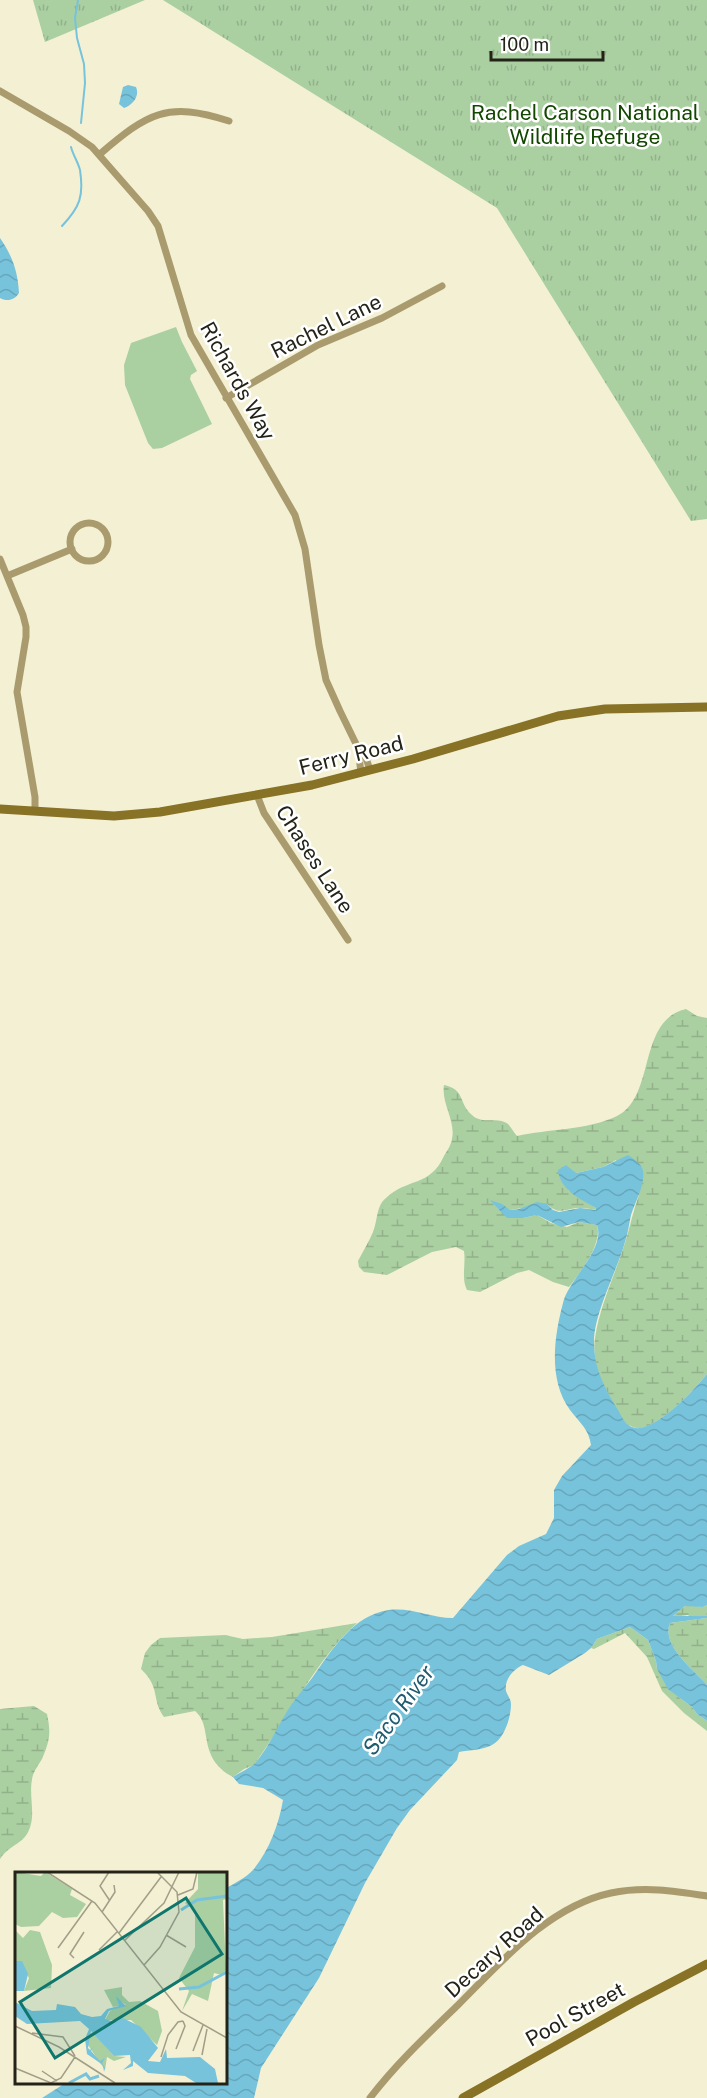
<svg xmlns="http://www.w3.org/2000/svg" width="707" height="2098" font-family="'Public Sans',sans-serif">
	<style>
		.grass { fill: #aacfa1 }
		.wetland { fill: url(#wetland-marsh) }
		.park { fill: url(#park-tufts) }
		.water { fill: url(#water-waves) }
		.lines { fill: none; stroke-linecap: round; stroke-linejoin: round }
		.stream { stroke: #77c3dc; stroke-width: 2 }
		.minor { stroke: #a99b6d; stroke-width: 7 }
		.secondary { stroke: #877226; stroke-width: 9 }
		.labels { text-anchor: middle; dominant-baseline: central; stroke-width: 5; stroke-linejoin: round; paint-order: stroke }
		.park-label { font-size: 21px; fill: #124700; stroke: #fff }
		.street-label { font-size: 21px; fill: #242318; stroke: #fff }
		.water-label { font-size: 22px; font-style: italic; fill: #205c6f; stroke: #fff }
		.inset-river { fill: none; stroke: #77c3dc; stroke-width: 3 }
		.inset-road { fill: none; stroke: #a19e88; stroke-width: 1.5 }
		.view { fill: #0f766e; fill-opacity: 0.15; stroke: #0f766e; stroke-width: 3 }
		.inset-edge { fill: none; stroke: #242318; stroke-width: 3 }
	</style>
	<defs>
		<pattern id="wetland-marsh" width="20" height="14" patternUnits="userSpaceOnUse" patternTransform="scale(1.5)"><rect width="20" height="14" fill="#aacfa1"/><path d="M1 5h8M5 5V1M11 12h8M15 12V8" fill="none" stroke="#92b18a"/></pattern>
		<pattern id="park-tufts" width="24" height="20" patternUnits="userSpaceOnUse" patternTransform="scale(1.5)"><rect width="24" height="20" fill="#aacfa1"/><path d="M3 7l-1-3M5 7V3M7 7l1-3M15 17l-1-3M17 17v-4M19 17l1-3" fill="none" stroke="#92b18a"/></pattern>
		<pattern id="water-waves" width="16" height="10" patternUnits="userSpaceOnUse" patternTransform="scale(1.5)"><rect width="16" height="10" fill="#77c3dc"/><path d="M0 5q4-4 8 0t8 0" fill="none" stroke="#67a7bc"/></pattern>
	</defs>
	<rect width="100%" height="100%" fill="#f4f0d3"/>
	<path class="grass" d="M176,327L182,342L197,371L191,375L190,379L212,424L162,448L153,449L148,443L125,385L124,365L131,343Z"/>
	<path class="wetland" d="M686,1009L697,1016L707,1018V1374C695,1389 652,1436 633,1427C621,1423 615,1405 609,1395C599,1379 592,1357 595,1338C600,1305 615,1275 625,1243C630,1227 633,1211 639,1195L616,1160L603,1167L576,1173L568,1190L596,1208L597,1210C592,1209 586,1208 581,1208C566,1207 560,1217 547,1204L510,1210L491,1199L523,1218L537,1215L551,1223L567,1227L579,1222L597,1225C603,1243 580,1273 569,1287L553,1282L529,1270L517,1273L480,1292L467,1290C461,1278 466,1265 464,1251L456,1247L432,1252L387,1275L364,1272L359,1267L358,1261C363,1251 369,1242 373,1232C378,1220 376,1206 386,1198C407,1178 430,1187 444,1156C447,1151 451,1145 452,1139C456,1121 441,1103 444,1085C466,1090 458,1103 472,1115C482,1125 497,1116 508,1124C511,1127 514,1133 517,1136C547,1129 589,1130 617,1116C656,1097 637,1020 686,1009Z
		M691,1605L703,1607L707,1605V1616L691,1618L688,1615L674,1617L673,1616L685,1606Z
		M707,1618V1685C694,1670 661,1646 670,1623Z
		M357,1623C317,1658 286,1721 254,1765L244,1769L233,1777C196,1757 214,1727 195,1711L164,1717C151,1699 161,1688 141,1669L145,1653L151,1645L160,1638L225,1635L243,1639L272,1637Z
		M630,1627L648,1640L656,1661L657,1669L680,1698L692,1707L697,1714L707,1721V1731L684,1713L662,1691L647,1657L625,1633L594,1649L591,1648L597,1639Z
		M34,1706L47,1714C51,1733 50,1740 42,1759C39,1764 35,1769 33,1775C27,1795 38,1816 27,1834C21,1844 7,1847 0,1859V1709Z"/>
	<path class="park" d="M33,0H145L45,42Z
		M163,0H707V519L691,521L497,208Z"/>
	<path class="water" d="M128,85L136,87C140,96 133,105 124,108L119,104L123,87Z
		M0,238C12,255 18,272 19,293C15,300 7,302 0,298Z
		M628,1155C634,1159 642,1164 643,1171C645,1186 635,1202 631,1215C629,1224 628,1233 625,1242C617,1271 594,1313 594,1342C594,1369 605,1388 618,1410C622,1417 625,1424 632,1427C652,1436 695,1389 707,1374V1605L703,1607L685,1606L673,1616H707V1618L670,1623C661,1646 694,1670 707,1685V1721L697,1714L692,1707L668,1689L657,1669L656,1661L648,1640L630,1627L597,1639L591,1648L585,1653L549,1675L523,1665C514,1669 504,1679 506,1691C507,1695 511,1699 511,1704C511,1718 504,1739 492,1745C482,1750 470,1750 459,1752L457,1760L410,1810L397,1828L365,1883L319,1978L261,2068L254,2098H42L67,2082H225V1889C234,1883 246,1878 253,1870C269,1851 279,1824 283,1800L263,1788L239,1784L233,1777C240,1772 251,1768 256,1762C268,1748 275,1731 285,1715C292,1702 303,1690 312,1678C332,1650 353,1615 389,1610C411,1607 431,1618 453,1618L507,1555L519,1546L546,1534L554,1518V1490L562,1476L591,1445C589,1429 579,1422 570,1410C548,1380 554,1337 563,1303C568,1280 606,1249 597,1225L579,1222L561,1227L537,1215L523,1218H507L490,1200L502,1204L510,1210L519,1209L537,1202L547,1204L553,1210L559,1212L580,1208L596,1210V1208C580,1199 560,1190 558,1170L566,1165L576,1173L603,1167Z"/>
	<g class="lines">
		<path class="stream" d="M78,0L75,18L77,38L84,64L85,83L81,123
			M62,226C80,207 84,196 80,170C78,162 73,155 71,147"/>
		<path class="minor" d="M0,91L69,131L92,147L148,211L158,226L191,335L295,515L305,549L319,645L326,680L340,711L358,748L366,758L370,770
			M100,154C148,113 167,101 229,121
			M226,398L318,345L382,318L442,286
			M70 542a19 19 0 1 1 38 0a19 19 0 1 1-38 0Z
			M0,559L23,615L26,627V637L17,692L35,797V811
			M7,576L72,549
			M358,748L361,773
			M257,795L264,813L348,940
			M370,2098C396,2064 427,2035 458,2005C501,1962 549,1906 611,1893C644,1886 675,1891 707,1896"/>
		<path class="secondary" d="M0,809L114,816L160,812L312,785L413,759L558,716L605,709L707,707
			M463,2098L634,2002L707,1964"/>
	</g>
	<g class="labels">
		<g class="park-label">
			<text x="585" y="112">Rachel Carson National<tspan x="585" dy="24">Wildlife Refuge</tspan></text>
		</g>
		<g class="street-label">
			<text transform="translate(326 326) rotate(-26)">Rachel Lane</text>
			<text transform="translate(238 381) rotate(61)">Richards Way</text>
			<text transform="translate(351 755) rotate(-14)">Ferry Road</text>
			<text transform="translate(315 859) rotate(57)">Chases Lane</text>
			<text transform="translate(494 1952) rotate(-42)">Decary Road</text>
			<text transform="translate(575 2014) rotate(-29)">Pool Street</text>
		</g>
		<g class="water-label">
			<text transform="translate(398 1710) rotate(-54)">Saco River</text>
		</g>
	</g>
	<g transform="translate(15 1872)">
		<rect width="212" height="212" fill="#f4f0d3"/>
		<path d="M0,58L8,66L15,58L25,60L37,93L36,116L9,119L14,106L4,89H0ZM107,115V123L114,130L125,129L143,139L147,159L142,173L116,148H90L95,139L111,133L107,130L105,133L103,128L104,134L98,135L89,118ZM78,160L99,184L111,185L99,189L92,185L90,198L73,173V162Z" fill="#aacfa1"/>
		<path d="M1,0L26,4L30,0L57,17L55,23L71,32L62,45L48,46L37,40L24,54L6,55L0,52Z" fill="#aacfa1"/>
		<path d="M183,0H211V27L208,28L211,98L207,103L199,101L193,129L177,122L167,139L174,119L164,106L180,75V38L170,31L183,17Z" fill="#aacfa1"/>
		<path d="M0,89H7L13,102L9,119H0ZM101,124L111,134L94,139L90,147L100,150L108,146L126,155L143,176L133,189L145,190L151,177L152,186L185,185L200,197L203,211H181L170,204L133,201L118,189V194L108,198L116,191L115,183L99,184L76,159L73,176L75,178L78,175L76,179L85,189L90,186L87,191L90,196L89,200L88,193L72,182L70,167L74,157L65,149L12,152L0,144V130L17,139L41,138L42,132L60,135L66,142L77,145L86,144L92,137L104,134Z" fill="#77c3dc"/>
		<path class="inset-river" d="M166,38L182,28L212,24M164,117L184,115L212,100M54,211L71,202L75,207L84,204"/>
		<path class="inset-road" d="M32,0L80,31L166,140L212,166M94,0L85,14L95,29M163,23L178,17L182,0M87,40L100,20L99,13M104,61L146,5M151,63L171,75M109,69L149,31L164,0M43,76L77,29M84,78L103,59M59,86L55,82L69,60M129,93L145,75L164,40L162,20L142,0M0,154L44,175L100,211M17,161L48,165L60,184M161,177L170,154L168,149M178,179L188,153M187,183L192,157M146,185L153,163L163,150L168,149M0,196L36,211L46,206L60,185M27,199L42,209"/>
		<path class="view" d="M171,26L207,82L40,186L5,130Z"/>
		<rect width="212" height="212" class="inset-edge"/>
	</g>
	<path d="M491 51v9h112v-9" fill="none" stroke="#242318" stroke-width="3"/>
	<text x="500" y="51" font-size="18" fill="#242318" stroke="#ffffff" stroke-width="4.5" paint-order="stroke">100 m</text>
</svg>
